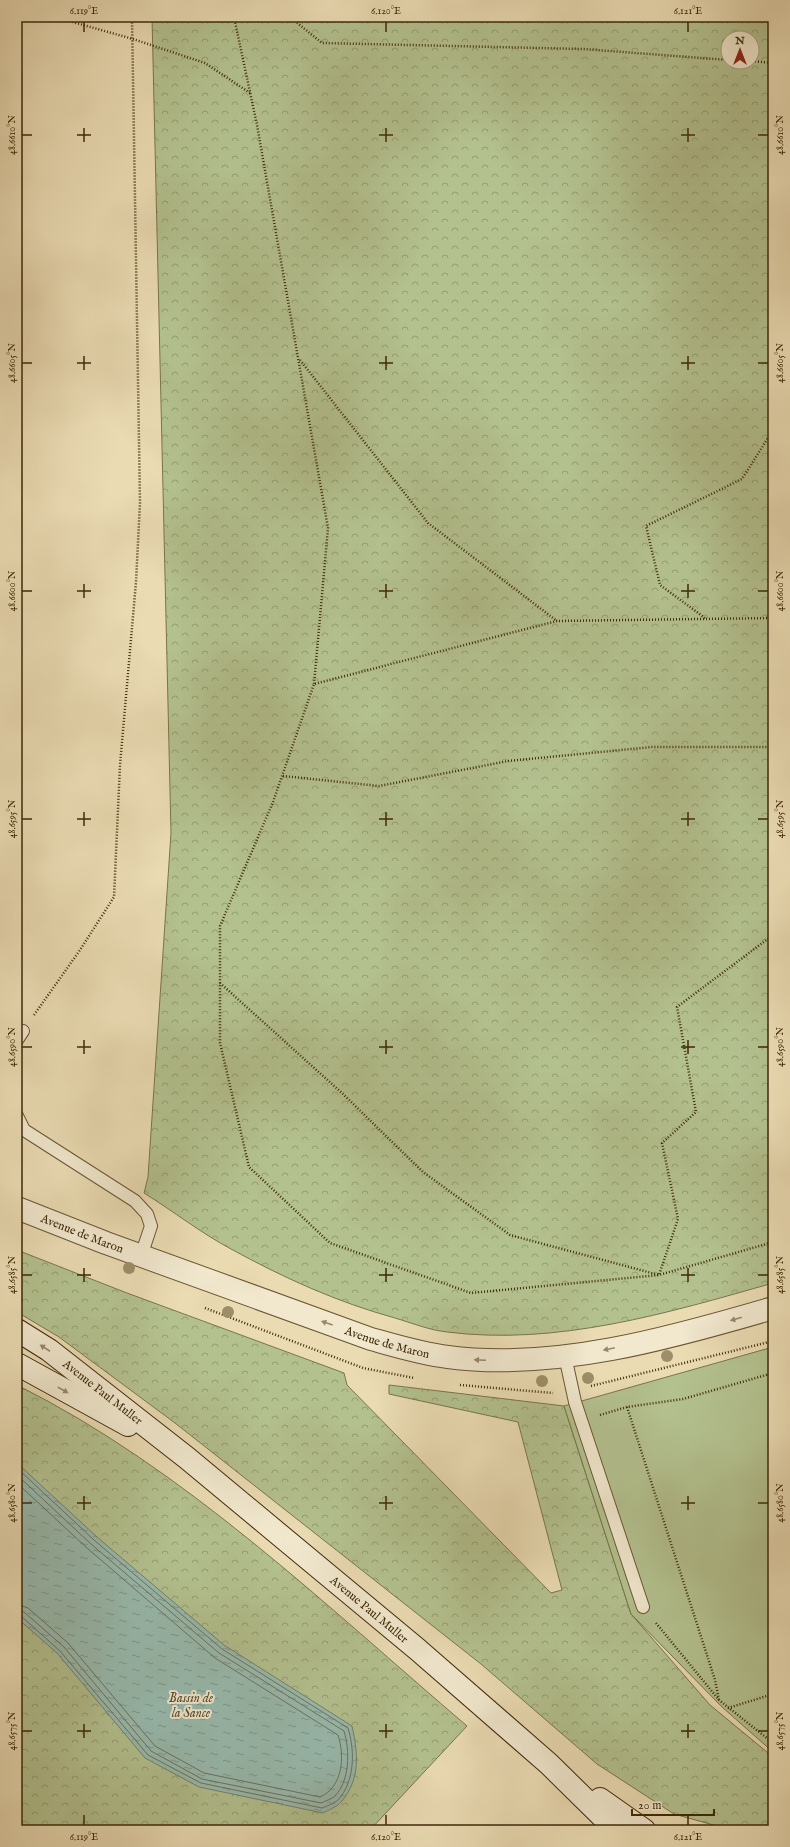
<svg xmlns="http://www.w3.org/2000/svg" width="790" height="1847" font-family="'IM FELL English',serif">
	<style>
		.forest { fill: url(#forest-crowns); stroke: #79754c; fill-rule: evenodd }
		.pitch { fill: #b3c18f; stroke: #79754c }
		.water { fill: url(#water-ripples); stroke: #74816c }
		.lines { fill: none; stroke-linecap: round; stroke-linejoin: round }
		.shore { stroke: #6c725c; stroke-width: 1 }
		.service-casing { stroke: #6a5633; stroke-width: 14 }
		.tertiary-casing { stroke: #6a5633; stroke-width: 24 }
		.secondary-casing { stroke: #3f2908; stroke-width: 24 }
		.path { stroke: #3f2908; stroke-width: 2.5; stroke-dasharray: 1 2; stroke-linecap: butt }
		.service { stroke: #f1e8ce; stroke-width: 12 }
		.tertiary { stroke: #f1e8ce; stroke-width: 22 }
		.secondary { stroke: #f1e8ce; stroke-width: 22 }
		.tree { fill: #9c8e68 }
		.oneway { fill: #98886b }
		.ticks { fill: none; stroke: #3f2908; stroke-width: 1.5 }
		.labels { text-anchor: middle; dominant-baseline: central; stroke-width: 4; stroke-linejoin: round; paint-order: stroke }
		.street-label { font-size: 12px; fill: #3f2908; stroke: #f1e8ce }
		.water-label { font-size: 13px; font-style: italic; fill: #554e32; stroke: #f1e8ce }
		.neatline { fill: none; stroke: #3f2908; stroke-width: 1.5 }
		.ticks-label { font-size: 10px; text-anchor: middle; fill: #3f2908 }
	</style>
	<defs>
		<pattern id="forest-crowns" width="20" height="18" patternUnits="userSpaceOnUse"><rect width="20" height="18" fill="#b3c18f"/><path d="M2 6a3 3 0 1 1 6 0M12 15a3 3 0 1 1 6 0" fill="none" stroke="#939d73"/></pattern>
		<pattern id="water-ripples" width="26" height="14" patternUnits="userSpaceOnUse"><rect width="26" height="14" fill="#98bbaf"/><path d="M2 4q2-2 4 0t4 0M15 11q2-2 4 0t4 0" fill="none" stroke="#7d988c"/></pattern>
	</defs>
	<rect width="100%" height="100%" fill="#eadbb3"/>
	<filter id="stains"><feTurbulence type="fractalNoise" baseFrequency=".005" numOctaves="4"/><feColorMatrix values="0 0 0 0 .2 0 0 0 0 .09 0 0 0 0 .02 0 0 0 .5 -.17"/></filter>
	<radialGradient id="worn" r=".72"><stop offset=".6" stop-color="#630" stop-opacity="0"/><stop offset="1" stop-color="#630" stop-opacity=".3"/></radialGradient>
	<path class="forest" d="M152,17H773V1283C668,1313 557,1346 447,1332C429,1330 412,1323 395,1318C337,1302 284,1278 231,1249C201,1233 173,1211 144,1193L148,1177L171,833ZM728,38H752V62H728Z
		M17,1250L127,1293L344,1373L347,1385L551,1593L562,1590L518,1422L389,1394V1385L564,1406L631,1614L710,1705L773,1757V1830H722L717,1826L674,1814L597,1764L481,1664L175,1423L59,1337L17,1312Z
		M17,1385C185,1469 325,1605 467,1726L370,1830H17Z"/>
	<path class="pitch" d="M773,1347V1752L722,1707L631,1614L564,1406Z"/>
	<path class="water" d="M17,1463L97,1537L224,1645L352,1726C358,1753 361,1779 341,1802C337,1807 328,1810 323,1813L199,1787L145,1758L57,1653L17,1618Z"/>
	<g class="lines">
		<path class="shore" d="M17,1468L94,1540L222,1649L348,1728C355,1751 355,1781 338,1800C335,1803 327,1806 322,1808L201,1783L148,1755L60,1651L21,1616L17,1615
			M17,1475L91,1544L219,1653L344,1731C350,1751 350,1780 335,1796C332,1799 325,1801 321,1803L202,1779L151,1751L64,1647L24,1612L17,1610
			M17,1483L87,1548L215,1658L338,1735C345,1756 343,1787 320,1797L204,1773L155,1746L68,1643L28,1608L17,1604"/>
		<defs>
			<path id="service" d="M17,1040L23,1031
				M17,1116L24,1130L135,1201L147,1214L151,1226L141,1256
				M565,1356L575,1402L643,1607"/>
			<g id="tertiary">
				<path id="s1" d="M17,1208L106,1243L371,1339C396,1346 422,1354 448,1357C554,1371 671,1338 773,1308"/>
			</g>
			<g id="secondary">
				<path id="s2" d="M17,1330L49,1350L187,1458L417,1649L549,1764L616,1830"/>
				<path d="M17,1364L128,1425"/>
				<path d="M600,1799L644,1830"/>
			</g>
		</defs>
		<use href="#service" class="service-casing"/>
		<use href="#tertiary" class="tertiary-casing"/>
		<use href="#secondary" class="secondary-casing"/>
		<path class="path" d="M55,17L133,39L205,63L250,93
			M234,17L257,125L328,528L314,684
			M290,17L322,43L583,49L728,60
			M752,61L773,63
			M300,360L428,523L557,621
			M705,618L660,585L646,526L742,479L773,430
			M773,618L557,621L314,684L273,802L220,926V1043L249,1167L330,1243L471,1293L659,1275L773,1242
			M283,776L379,786L508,761L652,747H773
			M220,983L343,1094L423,1172L510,1235L659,1275L678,1219L662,1143L696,1112L677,1007L773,935
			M34,1015L80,950L114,897L120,765L136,582L140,503L132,17
			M205,1308L363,1368L414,1378
			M460,1385L553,1393
			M591,1386L773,1341
			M627,1407L715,1680L719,1700
			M600,1415L627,1407L683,1399L773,1373
			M656,1623L719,1700L773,1743
			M728,1708L773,1694"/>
		<use href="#service" class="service"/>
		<use href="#tertiary" class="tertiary"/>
		<use href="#secondary" class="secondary"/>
	</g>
	<g class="tree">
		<circle cx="129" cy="1268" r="6"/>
		<circle cx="228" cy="1312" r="6"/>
		<circle cx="667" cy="1356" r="6"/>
		<circle cx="588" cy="1378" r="6"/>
		<circle cx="542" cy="1381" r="6"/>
	</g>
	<defs><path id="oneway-solid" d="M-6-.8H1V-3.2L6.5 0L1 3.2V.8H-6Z"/></defs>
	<g class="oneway">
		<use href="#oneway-solid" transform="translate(736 1319) rotate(164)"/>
		<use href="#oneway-solid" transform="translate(327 1323) rotate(-161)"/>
		<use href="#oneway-solid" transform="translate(45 1348) rotate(-147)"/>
		<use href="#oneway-solid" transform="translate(609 1349) rotate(168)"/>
		<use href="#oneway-solid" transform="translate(480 1360) rotate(-177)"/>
		<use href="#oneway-solid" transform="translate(63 1390) rotate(29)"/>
	</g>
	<path class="ticks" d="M84,22V32M386,22V32M688,22V32M84,128V142M386,128V142M688,128V142M22,135H32M77,135H91M379,135H393M681,135H695M758,135H768M84,356V370M386,356V370M688,356V370M22,363H32M77,363H91M379,363H393M681,363H695M758,363H768M84,584V598M386,584V598M688,584V598M22,591H32M77,591H91M379,591H393M681,591H695M758,591H768M84,812V826M386,812V826M688,812V826M22,819H32M77,819H91M379,819H393M681,819H695M758,819H768M84,1040V1054M386,1040V1054M688,1040V1054M22,1047H32M77,1047H91M379,1047H393M681,1047H695M758,1047H768M84,1268V1282M386,1268V1282M688,1268V1282M22,1275H32M77,1275H91M379,1275H393M681,1275H695M758,1275H768M84,1496V1510M386,1496V1510M688,1496V1510M22,1503H32M77,1503H91M379,1503H393M681,1503H695M758,1503H768M84,1724V1738M386,1724V1738M688,1724V1738M22,1731H32M77,1731H91M379,1731H393M681,1731H695M758,1731H768M84,1815V1825M386,1815V1825M688,1815V1825"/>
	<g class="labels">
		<g class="street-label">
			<text stroke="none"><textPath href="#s1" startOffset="70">Avenue de Maron</textPath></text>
			<text stroke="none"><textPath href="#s1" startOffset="394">Avenue de Maron</textPath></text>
			<text stroke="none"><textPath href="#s2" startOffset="106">Avenue Paul Muller</textPath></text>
			<text stroke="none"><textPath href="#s2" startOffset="450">Avenue Paul Muller</textPath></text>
		</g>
		<g class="water-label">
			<text x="191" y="1698">Bassin de<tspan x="191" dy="15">la Sance</tspan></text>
		</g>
	</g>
	<rect width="790" height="1847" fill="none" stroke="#eadbb3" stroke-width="44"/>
	<g transform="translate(740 50)"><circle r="19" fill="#f1e8ce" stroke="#aa9c7f"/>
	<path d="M0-3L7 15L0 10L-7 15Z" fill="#8f2418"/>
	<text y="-6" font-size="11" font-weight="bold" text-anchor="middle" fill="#3f2908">N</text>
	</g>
	<path d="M632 1809v6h82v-6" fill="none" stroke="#3f2908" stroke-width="2"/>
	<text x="638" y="1809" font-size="12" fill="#3f2908" stroke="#f1e8ce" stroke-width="3" paint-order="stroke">20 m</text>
	<rect x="22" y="22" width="746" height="1803" class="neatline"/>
	<g class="ticks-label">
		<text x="84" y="14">6.119°E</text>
		<text x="386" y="14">6.120°E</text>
		<text x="688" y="14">6.121°E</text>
		<text transform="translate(11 135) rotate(-90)" y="4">48.6610°N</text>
		<text transform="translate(779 135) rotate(-90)" y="4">48.6610°N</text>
		<text transform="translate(11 363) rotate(-90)" y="4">48.6605°N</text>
		<text transform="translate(779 363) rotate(-90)" y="4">48.6605°N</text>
		<text transform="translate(11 591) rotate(-90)" y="4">48.6600°N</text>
		<text transform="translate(779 591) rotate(-90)" y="4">48.6600°N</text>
		<text transform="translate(11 819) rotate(-90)" y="4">48.6595°N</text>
		<text transform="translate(779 819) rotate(-90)" y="4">48.6595°N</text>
		<text transform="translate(11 1047) rotate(-90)" y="4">48.6590°N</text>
		<text transform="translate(779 1047) rotate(-90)" y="4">48.6590°N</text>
		<text transform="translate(11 1275) rotate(-90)" y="4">48.6585°N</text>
		<text transform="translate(779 1275) rotate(-90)" y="4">48.6585°N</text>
		<text transform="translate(11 1503) rotate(-90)" y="4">48.6580°N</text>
		<text transform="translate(779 1503) rotate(-90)" y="4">48.6580°N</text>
		<text transform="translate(11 1731) rotate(-90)" y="4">48.6575°N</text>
		<text transform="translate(779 1731) rotate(-90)" y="4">48.6575°N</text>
		<text x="84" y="1840">6.119°E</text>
		<text x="386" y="1840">6.120°E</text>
		<text x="688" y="1840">6.121°E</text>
	</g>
	<rect width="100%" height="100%" filter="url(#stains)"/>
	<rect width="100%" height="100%" fill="url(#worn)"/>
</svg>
